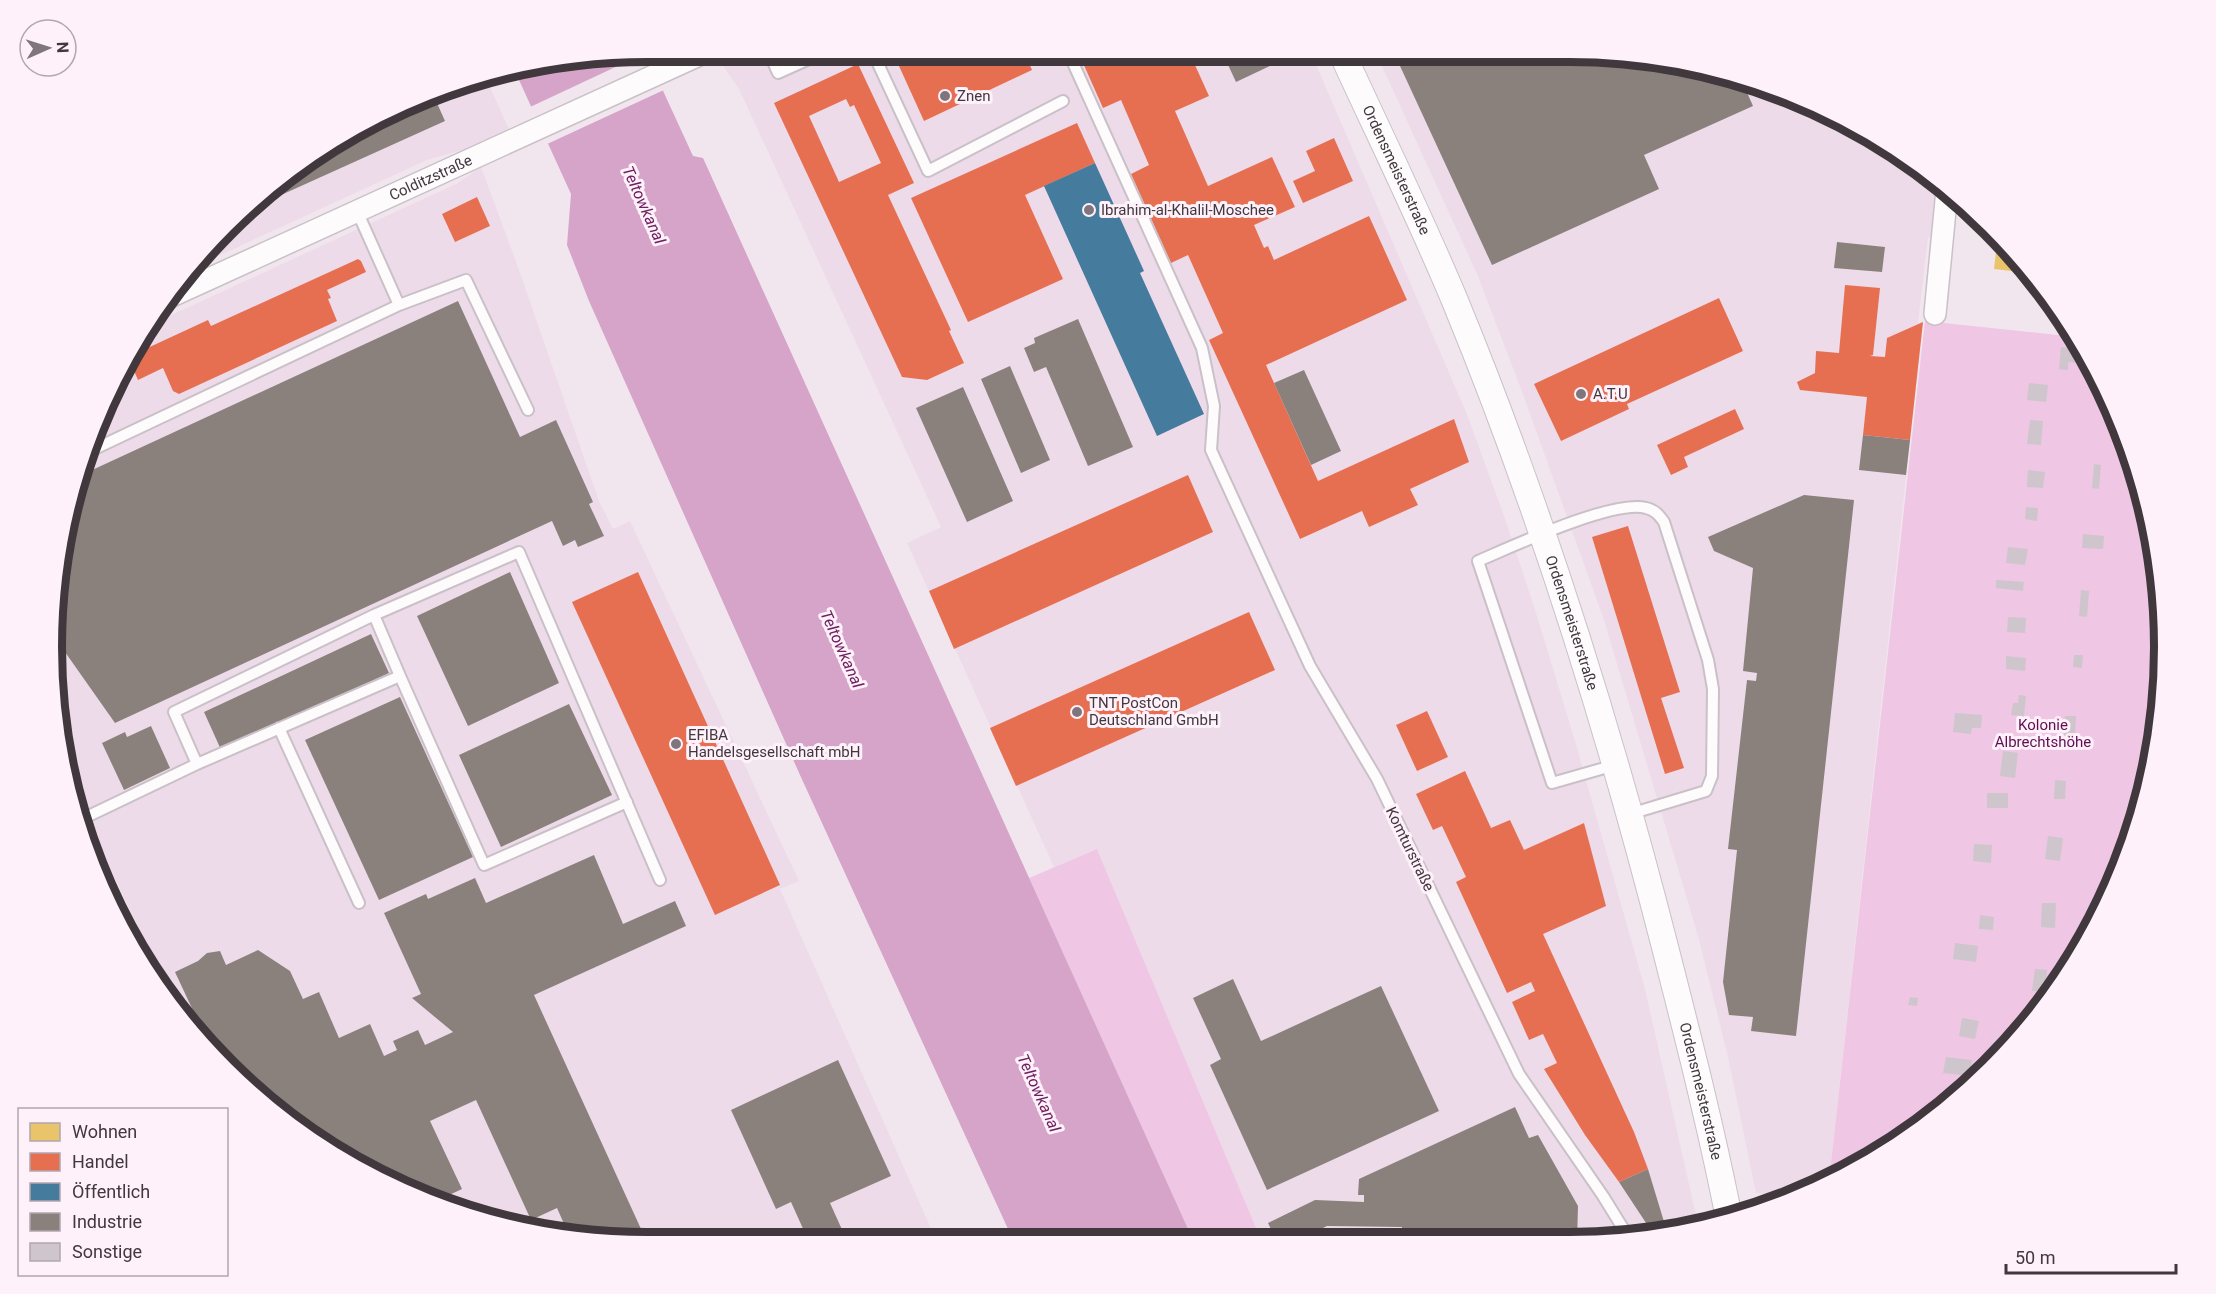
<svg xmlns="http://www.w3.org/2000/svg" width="2216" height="1294" font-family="Roboto,sans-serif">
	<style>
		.built { fill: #eedbe9 }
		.green { fill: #efc6e4 }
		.water { fill: #d5a4c8 }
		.pier { fill: #f1e6ee }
		.homes { fill: #e9c46a }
		.shops { fill: #e76f51; fill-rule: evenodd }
		.public { fill: #457b9d }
		.industry { fill: #8a817c }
		.building { fill: #cec6cc }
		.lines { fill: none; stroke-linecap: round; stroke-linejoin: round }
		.service-casing { stroke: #c9c1c7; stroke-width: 14 }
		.minor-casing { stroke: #c9c1c7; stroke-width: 24 }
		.tertiary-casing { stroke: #c9c1c7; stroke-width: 28 }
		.service { stroke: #fdfbfc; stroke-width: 10 }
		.minor { stroke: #fdfbfc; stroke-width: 21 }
		.tertiary { stroke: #fdfbfc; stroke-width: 26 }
		.poi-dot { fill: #7f757c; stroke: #fef1fa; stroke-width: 2 }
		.labels { text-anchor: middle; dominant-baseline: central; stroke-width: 6; stroke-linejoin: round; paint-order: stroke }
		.poi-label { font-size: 15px; fill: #41383e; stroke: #fef1fa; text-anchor: start }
		.street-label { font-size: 15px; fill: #41383e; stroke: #fef1fa }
		.park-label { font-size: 15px; fill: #5f0f51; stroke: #fef1fa }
		.water-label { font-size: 16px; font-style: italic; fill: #6f205f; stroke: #fef1fa }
		.rim { fill: none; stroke: #41383e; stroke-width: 8 }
	</style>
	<rect width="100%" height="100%" fill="#f1e6ee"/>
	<path class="built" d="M1608,52L1760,83L1900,151L1939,184L1934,237H1928L1918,323L1923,322L1829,1181L1792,1197L1756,1193L1728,1057L1698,936L1604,620L1521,389L1477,274L1376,53Z
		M1311,53L1466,412L1506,521L1537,616L1575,741L1645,989L1698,1224L1608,1242H1262L1097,849L1054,867L907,543L941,527L739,89L716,56Z
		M485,76L509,129L462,150L427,160L190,269L225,226L284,174L383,113L456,83Z
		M481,167L518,267L599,501L613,529L630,521L799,881L780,889L937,1242H608L455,1211L316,1143L254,1095L181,1017L65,774L62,763L51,647L71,492L112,384L145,327L456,184Z"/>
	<path class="green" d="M1925,321L2076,337L2119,419L2153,530L2165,647L2154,763L2120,875L2065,978L1990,1069L1867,1163L1829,1181Z
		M1097,849L1262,1242H1194L1029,878Z"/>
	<path class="water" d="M569,56H647L693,156L703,158L1194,1242H1014L800,775L589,301L567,245L571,194L514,69Z"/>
	<path class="pier" d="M639,56H651L666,89L545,145L528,108Z"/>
	<path class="homes" d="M1998,235L2029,273L1994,269Z"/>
	<path class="shops" d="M1025,54L1032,70L924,121L894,55Z
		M1079,54H1190L1209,96L1175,111L1208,186L1272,157L1295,207L1254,225L1264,248L1268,246L1274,260L1369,216L1407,300L1266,365L1318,481L1454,419L1469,462L1410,489L1418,505L1369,527L1362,511L1300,539L1209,340L1223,333L1188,255L1171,263L1131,174L1149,165L1121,100L1103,108Z
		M858,64L914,183L888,195L951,330L949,331L964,363L927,380L902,377L774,103ZM846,99L850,107L854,105L881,163L839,182L809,116Z
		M1077,123L1095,163L1025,195L1063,279L968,322L911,198Z
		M1334,138L1353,181L1303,203L1293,181L1315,171L1306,151Z
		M477,197L490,226L455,242L442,214Z
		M358,259L361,261L366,272L327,290L331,298L328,299L337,321L179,394L173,391L163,368L138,380L128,357L208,320L211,326Z
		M1845,285L1880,288L1873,355L1870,356L1885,357L1887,338L1923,322L1910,440L1863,435L1867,397L1800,390L1797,382L1815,373L1816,351L1839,353Z
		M1719,298L1743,351L1627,404L1629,409L1561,441L1534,384Z
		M1735,409L1744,429L1684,457L1688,467L1671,475L1657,445Z
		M1188,475L1213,532L954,649L929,591Z
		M1628,526L1680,692L1661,698L1684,768L1665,774L1592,537Z
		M638,572L780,885L715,915L572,602Z
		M1249,612L1275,670L1016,786L990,728Z
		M1427,711L1448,757L1417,771L1396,725Z
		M1465,771L1491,828L1510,820L1524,850L1584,823L1606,906L1543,934L1634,1132L1648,1169L1619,1182L1585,1135L1544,1069L1557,1063L1543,1034L1529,1040L1512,1002L1535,991L1531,982L1507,993L1456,882L1466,877L1442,826L1433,830L1416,794Z"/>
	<path class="public" d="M1095,163L1144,271L1140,273L1204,414L1157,436L1044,186Z"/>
	<path class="industry" d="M1608,52L1741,79L1753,106L1644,155L1659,189L1492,265L1394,53Z
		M1297,53L1236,82L1223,54H1263Z
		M432,92L445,121L237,215L284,174L383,113Z
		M1837,242L1885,247L1882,272L1834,268Z
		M458,301L520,437L556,420L593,502L589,504L604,536L578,547L575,540L563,546L552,521L115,723L53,635L71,492L77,477Z
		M1078,319L1133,447L1088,466L1046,367L1034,372L1024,348L1035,343L1034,338Z
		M1010,366L1050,460L1021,473L981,379Z
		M1304,370L1341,451L1311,465L1274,383Z
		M963,387L1013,501L967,522L916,408Z
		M1863,435L1910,440L1906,475L1859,470Z
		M1804,495L1854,500L1796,1036L1751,1031L1753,1017L1729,1015L1723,982L1737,850L1728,849L1747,680L1756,681L1757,673L1743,671L1753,568L1714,551L1708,537Z
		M510,572L559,683L468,726L417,616Z
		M371,634L389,673L222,752L204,712Z
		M400,697L473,857L379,900L305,740Z
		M569,704L612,795L501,847L459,755Z
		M151,726L170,768L124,790L102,743L125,732L127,737Z
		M594,855L623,924L675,901L686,926L534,995L647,1242H608L554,1231L565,1226L557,1208L531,1220L476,1100L430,1121L462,1189L447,1196L454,1210L316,1143L254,1095L211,1049L175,972L198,961L207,953L220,951L226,965L258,950L290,971L303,999L319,992L339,1038L370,1024L384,1056L397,1050L393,1041L418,1030L425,1045L453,1032L412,998L421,994L384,913L426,894L428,899L475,878L486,903Z
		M1233,979L1261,1041L1381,986L1439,1111L1267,1190L1210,1065L1221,1059L1193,998Z
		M838,1060L891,1176L830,1203L844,1234L828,1242H809L791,1202L776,1209L731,1110Z
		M1515,1107L1529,1138L1538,1135L1578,1206L1577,1242H1455V1235L1402,1234V1227L1327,1226L1297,1241L1293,1230L1275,1238L1268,1223L1315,1200L1364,1202V1195H1358L1359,1179Z
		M1648,1169L1665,1225L1652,1232L1619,1182Z"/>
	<path class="building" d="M2061,347L2078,349L2077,363L2068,362V370L2059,369Z
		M2029,383L2048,385L2046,402L2027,400Z
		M2108,398L2119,419H2120L2106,418Z
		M2030,420L2043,421L2041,445L2027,444Z
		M2094,464L2101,465L2099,489L2092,488Z
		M2028,470L2045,472L2043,488L2027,487Z
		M2026,507L2038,508L2037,521L2025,519Z
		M2083,534L2104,536L2103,549L2082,548Z
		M2008,547L2028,549L2025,565L2006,563Z
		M1996,580L2024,582L2023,591L1996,588Z
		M2081,590L2089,591L2087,617L2079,616Z
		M2008,617L2026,618L2025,633L2007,632Z
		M2074,655H2083L2082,668L2073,667Z
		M2006,656L2026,658L2025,671L2006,669Z
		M2019,695L2026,696L2024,716L2011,715L2013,703H2018Z
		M1955,713L1982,715L1981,728H1972L1971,734L1953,732Z
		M2065,716H2076L2075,736L2064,735Z
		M2003,751L2018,753L2015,778L2000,776Z
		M2055,780L2066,781L2065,799H2054Z
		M1987,793H2008V808H1987Z
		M2048,836L2063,838L2060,861L2045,859Z
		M1974,844L1992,845L1991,863L1973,861Z
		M2042,903H2056L2055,928L2041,927Z
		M1980,915L1994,917L1993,930L1979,929Z
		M1955,943L1978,946L1976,962L1953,959Z
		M2035,969L2047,970L2046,992L2032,991Z
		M1910,997L1918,998L1917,1006L1908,1005Z
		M1962,1018L1979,1021L1975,1039L1959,1036Z
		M1946,1057L1972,1060L1970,1076L1943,1073Z"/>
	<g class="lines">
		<defs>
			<path id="service" d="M1069,54L1202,348L1214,406L1211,450L1310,666L1377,779L1519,1074L1603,1196L1629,1238
				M770,55L778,73L818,55
				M874,55L928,171L1063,101
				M357,211L399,305L466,280L528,410
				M86,453L399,305
				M400,676L484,865L627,802
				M279,728L359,903
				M197,764L174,712L374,615
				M1615,765L1552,783L1478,561C1511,547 1614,499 1646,508C1655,510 1659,515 1664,522L1708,660L1713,689L1712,776L1706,791L1630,814
				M78,821L197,764L400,676L374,615L519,552L660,880"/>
			<g id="minor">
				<path id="s1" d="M165,299L697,56"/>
				<path d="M1935,314L1947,190"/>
			</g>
			<g id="tertiary">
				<path id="s2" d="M1342,53C1380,136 1420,217 1455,301C1541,510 1609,728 1665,947C1688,1037 1711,1127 1729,1218"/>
			</g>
		</defs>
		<use href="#service" class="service-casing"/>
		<use href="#minor" class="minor-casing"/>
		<use href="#tertiary" class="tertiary-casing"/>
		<use href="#service" class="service"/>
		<use href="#minor" class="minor"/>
		<use href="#tertiary" class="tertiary"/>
	</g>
	<g class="poi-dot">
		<circle cx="945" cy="96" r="6"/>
		<circle cx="1089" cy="210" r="6"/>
		<circle cx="1581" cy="394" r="6"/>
		<circle cx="1077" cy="712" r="6"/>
		<circle cx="676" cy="744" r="6"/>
	</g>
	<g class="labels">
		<g class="poi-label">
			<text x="957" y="96">Znen</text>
			<text x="1101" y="210">Ibrahim-al-Khalil-Moschee</text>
			<text x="1593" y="394">A.T.U</text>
			<text x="1089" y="703">TNT PostCon<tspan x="1089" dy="17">Deutschland GmbH</tspan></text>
			<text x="688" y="735">EFIBA<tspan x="688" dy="17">Handelsgesellschaft mbH</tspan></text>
		</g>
		<g class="street-label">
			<text stroke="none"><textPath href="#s2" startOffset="129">Ordensmeisterstraße</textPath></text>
			<text stroke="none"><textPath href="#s1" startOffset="292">Colditzstraße</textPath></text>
			<text stroke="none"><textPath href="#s2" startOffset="615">Ordensmeisterstraße</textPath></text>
			<text transform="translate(1410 849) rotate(64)">Komturstraße</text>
			<text stroke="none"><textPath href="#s2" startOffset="1101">Ordensmeisterstraße</textPath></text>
		</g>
		<g class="park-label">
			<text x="2043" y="725">Kolonie<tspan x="2043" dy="17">Albrechtshöhe</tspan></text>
		</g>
		<g class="water-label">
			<text transform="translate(644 205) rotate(66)">Teltowkanal</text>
			<text transform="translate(842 649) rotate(66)">Teltowkanal</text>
			<text transform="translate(1039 1093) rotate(66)">Teltowkanal</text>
		</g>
	</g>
	<path d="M0 0H2216V1294H0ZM647 62H1569A585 585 0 0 1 2154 647V647A585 585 0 0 1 1569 1232H647A585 585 0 0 1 62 647V647A585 585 0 0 1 647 62Z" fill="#fef1fa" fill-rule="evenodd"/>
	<path class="rim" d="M647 62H1569A585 585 0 0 1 2154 647V647A585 585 0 0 1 1569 1232H647A585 585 0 0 1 62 647V647A585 585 0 0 1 647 62Z"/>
	<rect x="18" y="1108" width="210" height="168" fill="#fef1fa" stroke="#b2a7af" stroke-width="1.5"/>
	<rect x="30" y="1123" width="30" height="18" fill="#e9c46a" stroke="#b2a7af" stroke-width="1.5"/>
	<text x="72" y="1138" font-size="18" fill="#41383e">Wohnen</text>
	<rect x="30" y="1153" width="30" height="18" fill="#e76f51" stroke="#b2a7af" stroke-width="1.5"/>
	<text x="72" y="1168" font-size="18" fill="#41383e">Handel</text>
	<rect x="30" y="1183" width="30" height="18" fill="#457b9d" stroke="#b2a7af" stroke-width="1.5"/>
	<text x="72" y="1198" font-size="18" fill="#41383e">Öffentlich</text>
	<rect x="30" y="1213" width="30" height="18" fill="#8a817c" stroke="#b2a7af" stroke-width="1.5"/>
	<text x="72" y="1228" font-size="18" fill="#41383e">Industrie</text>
	<rect x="30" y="1243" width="30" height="18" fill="#cec6cc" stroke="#b2a7af" stroke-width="1.5"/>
	<text x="72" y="1258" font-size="18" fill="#41383e">Sonstige</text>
	<g transform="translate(48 48) rotate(87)"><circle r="28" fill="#fef1fa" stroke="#b2a7af" stroke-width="1.5"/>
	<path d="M0-4.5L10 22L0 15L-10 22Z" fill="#7f757c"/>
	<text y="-9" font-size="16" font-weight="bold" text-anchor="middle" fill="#41383e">N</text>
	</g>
	<path d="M2006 1264v9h170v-9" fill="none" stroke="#41383e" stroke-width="3"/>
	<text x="2015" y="1264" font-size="18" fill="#41383e" stroke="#fef1fa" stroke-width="4.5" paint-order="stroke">50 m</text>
</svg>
